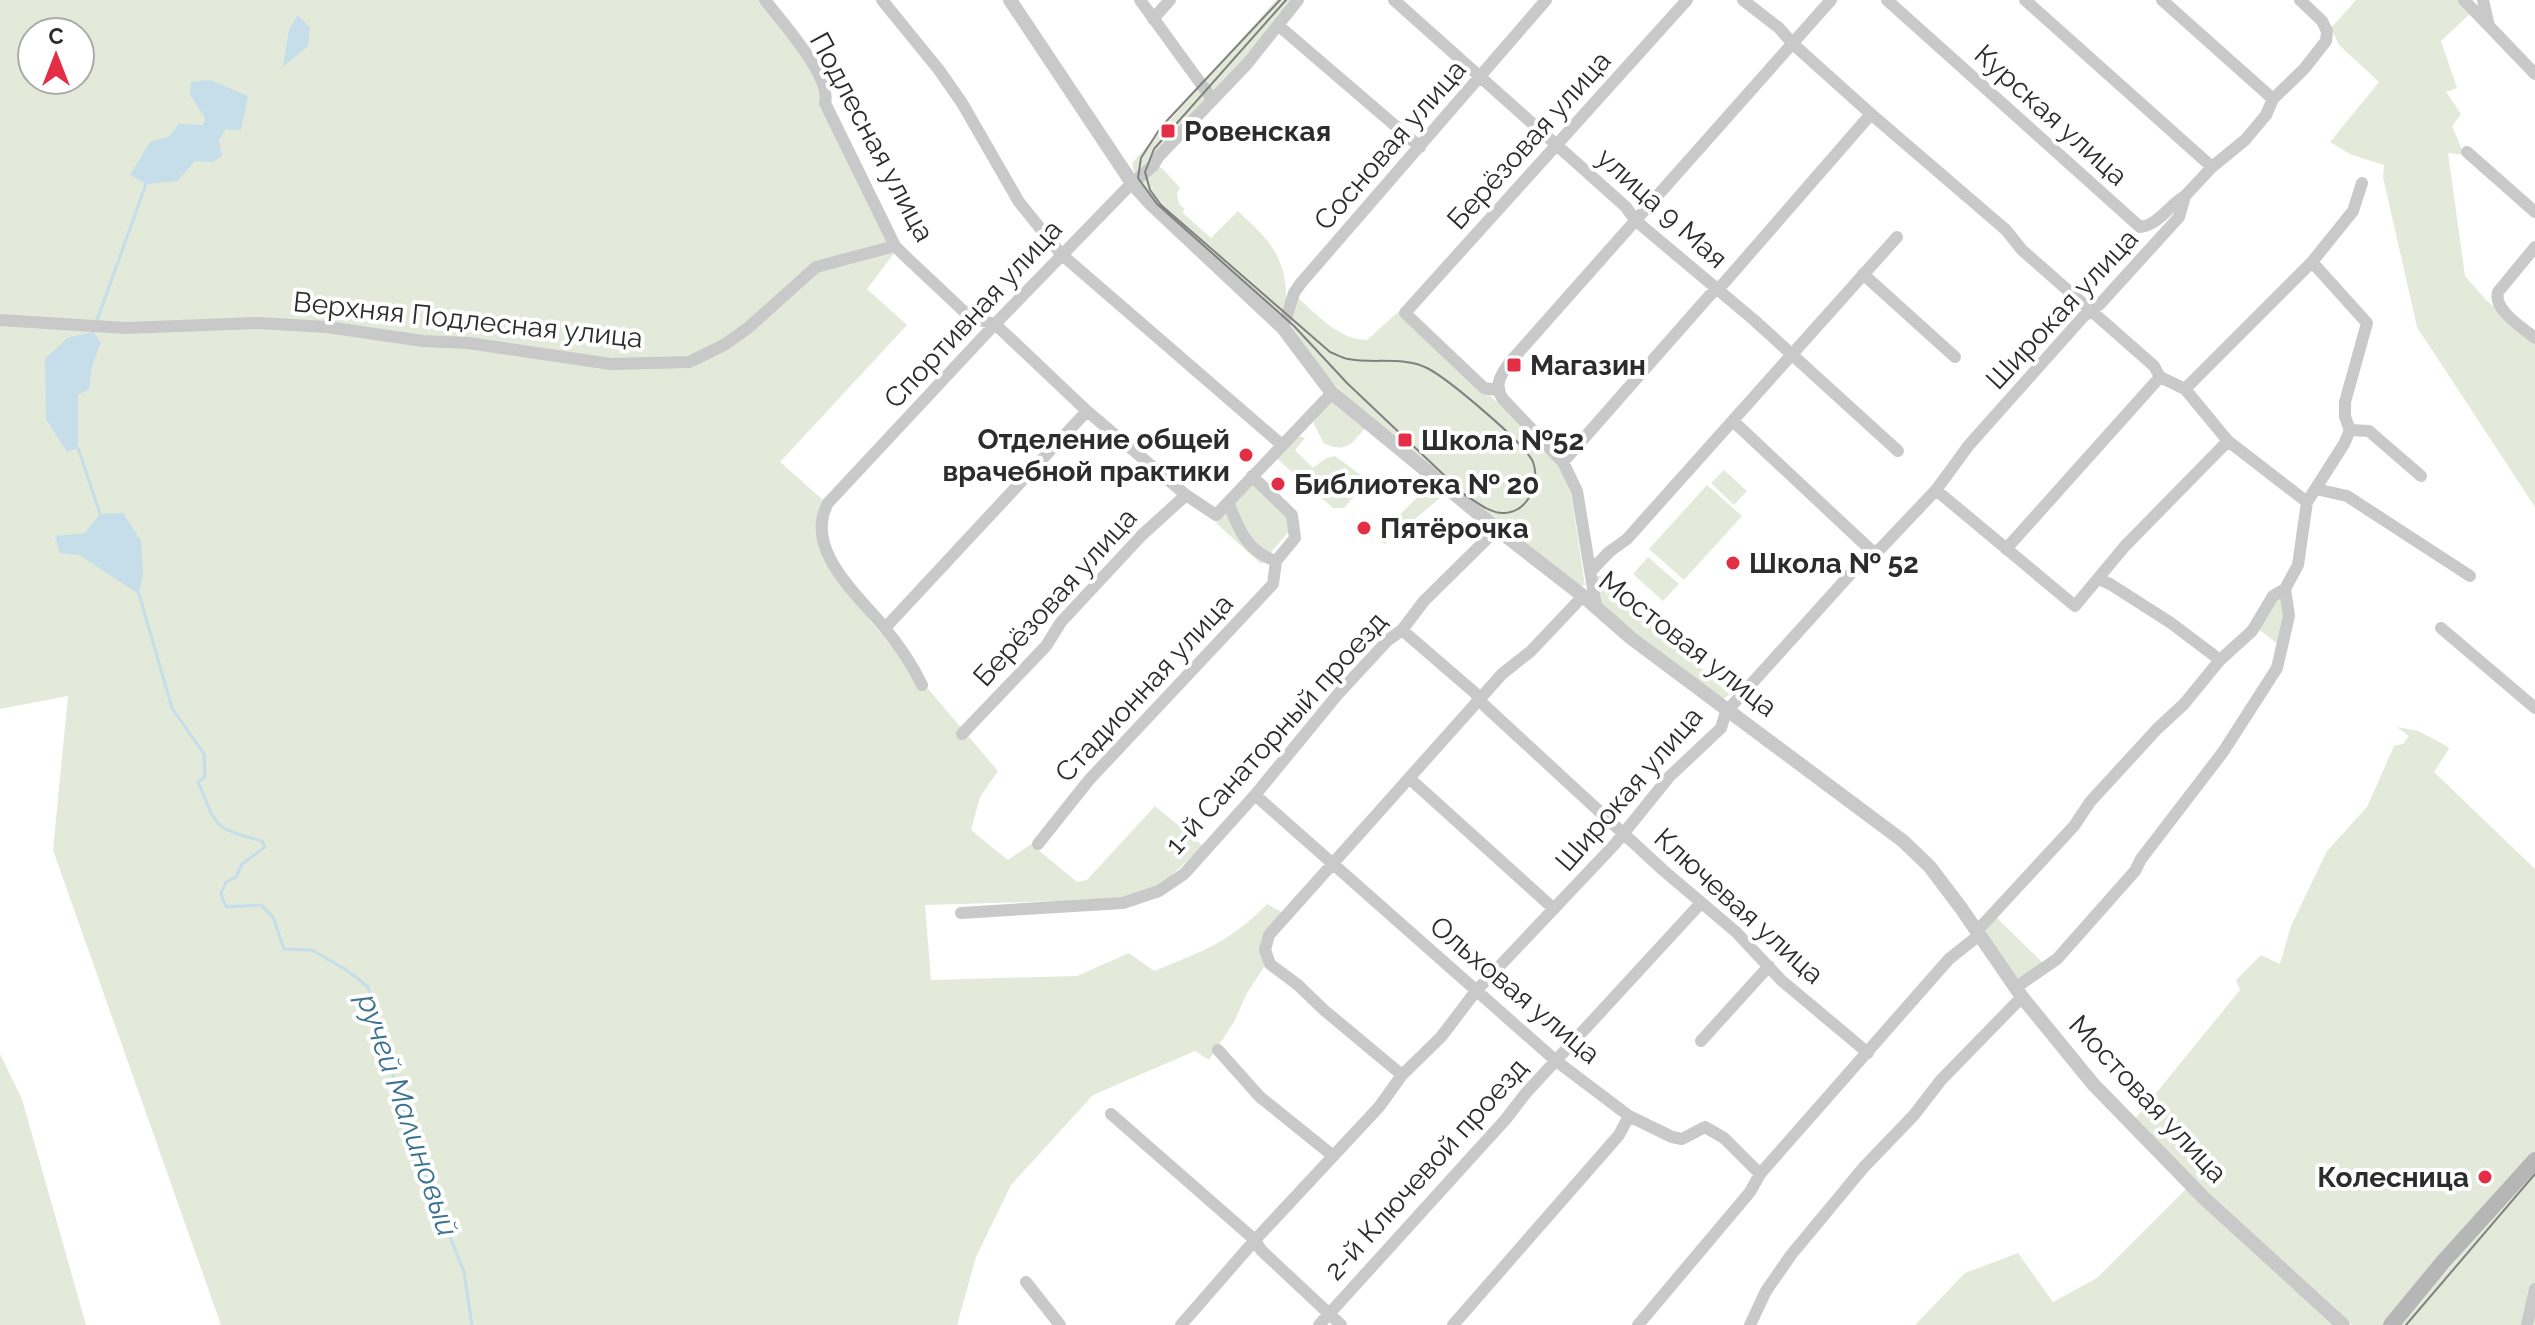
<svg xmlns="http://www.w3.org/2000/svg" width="2535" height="1325" font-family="Raleway,sans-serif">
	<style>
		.green { fill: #e3ead9; fill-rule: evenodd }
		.water { fill: #c5deea }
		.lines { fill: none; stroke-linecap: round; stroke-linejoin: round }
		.stream { stroke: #c5deea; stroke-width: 3 }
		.minor { stroke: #c9c9c9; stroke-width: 12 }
		.tertiary { stroke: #c9c9c9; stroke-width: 14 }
		.secondary { stroke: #b6b6b6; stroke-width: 16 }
		.tram { stroke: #818181; stroke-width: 2 }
		.poi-dot { fill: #e42e45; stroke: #fff; stroke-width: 3 }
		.labels { text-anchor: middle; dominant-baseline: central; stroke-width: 8; stroke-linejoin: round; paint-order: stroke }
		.street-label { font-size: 28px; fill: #2c2c2c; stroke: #fff }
		.poi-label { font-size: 28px; font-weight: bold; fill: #2c2c2c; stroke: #fff; text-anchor: start }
		.water-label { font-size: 30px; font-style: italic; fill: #3b728d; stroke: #fff }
	</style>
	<rect width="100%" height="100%" fill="#fff"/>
	<path class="green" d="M0,0H763L813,67L895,252L867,289L907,325L780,462L823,500L818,510V522L833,571L871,622L998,771L980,797L971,830L1008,860L1031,844L1077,882L1087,880L1155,806L1203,846L1158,888L1126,899L925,905L931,980L1077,976L1129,953L1154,971C1203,951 1229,943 1267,904L1287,915L1268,935V961L1247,993L1234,1022L1209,1060L1195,1051L1093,1095L1011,1185L976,1257L957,1325H221L53,850L68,696L0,709ZM32,32H80V80H32Z
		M1276,0H1295L1278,25L1141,173L1134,172L1132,163Z
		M2356,0H2461L2471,13L2441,41L2457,88L2446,92L2461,114L2452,126L2464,155L2448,153L2465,276L2486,300L2535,344V507L2417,327L2383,177L2384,165L2352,155L2330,142L2379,82L2339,45L2331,28Z
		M1157,166L1163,169L1180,188L1177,193L1179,204L1184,208L1183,213L1211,238L1238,211C1249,222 1261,232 1270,244C1284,262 1292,299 1281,319L1143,187L1142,181Z
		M1296,296C1318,315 1337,339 1367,340L1398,312L1518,421L1557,461L1565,475L1571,494L1585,585L1577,587L1350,400L1312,361L1290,329Z
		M1331,401L1366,427C1351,444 1348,453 1324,444L1314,424L1313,415Z
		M1299,436L1305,438L1295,450L1313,468L1326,458L1335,456L1365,478L1364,485L1344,508H1333L1275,457Z
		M1724,470L1747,491L1734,505L1711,483Z
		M1250,482L1290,519L1291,529L1261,564L1216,523Z
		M1431,483L1440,491V498L1385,544L1380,542V535Z
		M1707,485L1742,516L1684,580L1649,549Z
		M1648,557L1679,584L1663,601L1633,574Z
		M1596,576H1601L1730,695L1722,699L1605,609L1600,601Z
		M2284,596L2287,615L2279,645L2257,628L2275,599Z
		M2397,727L2418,731L2447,746L2449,749L2434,772L2535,869V1152L2385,1325H2352L2208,1192L2135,1119L2240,990L2236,980L2261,955L2280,964L2291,926L2327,851L2367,807L2394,746L2403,744L2409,736Z
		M1996,917L2044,964L2017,979L1984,935L1988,925Z
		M0,1054L22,1099L86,1325H0Z
		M2535,1168V1325H2400Z
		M2187,1188L2333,1322L2332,1325H1915L1965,1273L2018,1253L2053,1302L2097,1278Z"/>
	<path class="water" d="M298,15L310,28L308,46L283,67L289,30Z
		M210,80L248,96L241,130L226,129L219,140L222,156L213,162L195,161L177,181L146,184L130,175L150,142L170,136L179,124L203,125L205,118L190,95L191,82Z
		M93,332L101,342L92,366L89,389L78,395V448L67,452L46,419L45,359L67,338Z
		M123,513L141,541L143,575L139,594L79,555L60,553L55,536L85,533L100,514Z"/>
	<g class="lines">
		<path class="stream" d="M96,323L146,184
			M78,448L100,514
			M139,594L172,708L204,754L205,777L198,782C218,828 211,827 262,841L265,847L242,864L236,877L226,882L221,894L226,907L261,905L273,917L284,949L312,950L348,971L368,987L411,1138L464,1272L472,1325"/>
		<path class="minor" d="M765,0C781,21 832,77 825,103L895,246L905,256L971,318L995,324L1087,411L1186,495L1216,515L1332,393
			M882,0L939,70L962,103L1019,202L1061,254L1282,445
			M1140,0L1212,99
			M1394,0L1626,207L1635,220L1754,320L1898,451
			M1743,0L1779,28L1793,44L1871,114L2006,230L2022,250L2154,366L2160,377L2185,389L2228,441L2307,502
			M1887,0L2140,227C2159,225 2169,205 2185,196
			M2025,0L2212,167
			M2162,0L2273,99
			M2464,0L2535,74
			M2483,0L2489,26
			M1153,19L1170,0
			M1279,26L1420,147
			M2467,152L2535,212
			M2535,247L2498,292C2493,310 2522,327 2535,338
			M1863,274L1955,357
			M0,320L126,328L258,323L327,327L423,341L468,343L611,364L689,362L724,345L748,328L816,267L895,246
			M1283,328L1294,293L1301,283L1546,0
			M2185,389L2312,262L2353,211L2362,183
			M1497,390L1484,388L1405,313L1687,0
			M1733,421L1874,553
			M2350,430L2369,431L2421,476
			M1563,462L1710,295L1724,283L1871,114
			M1252,476L1292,515L1295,538L1276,561
			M2316,489L2347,496L2470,576
			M1936,490L2075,606L2125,546L2228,441
			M1228,502C1238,528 1247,552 1276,561
			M2006,549L2160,377
			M1591,571L1609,552L1627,539L1897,237
			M2099,579L2110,584L2171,623L2220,660
			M1596,607L1577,491L1563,462L1502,398C1494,383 1501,375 1510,362L1831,0
			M885,628L1087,411
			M2441,628L2535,708
			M1402,630L1475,693L1485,706L1663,870L1736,932L1781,980L1868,1053
			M922,685C912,664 899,645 884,627C858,595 803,549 828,503L995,324L1132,183L1153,166L1159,156L1247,64L1298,0
			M962,734L1046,646L1061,622L1142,535L1186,495
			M1409,778L1554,909
			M1255,795L1555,1060L1629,1116L1672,1137L1682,1139L1705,1127L1724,1138L1760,1174
			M1038,844L1089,780L1273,584L1276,561
			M961,913L1123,903L1159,891L1184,874L1255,795L1338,694L1388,640L1402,630L1424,601L1497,529
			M1976,932L2074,826L2090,802L2157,729L2184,704L2220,660L2252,631L2273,596L2285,589L2298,565L2307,502L2344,444L2350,430L2345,417V402L2367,323L2312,262
			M2015,988L2057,959L2135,871L2141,859L2223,752L2277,668L2289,616L2285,589
			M1701,1041L1769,966
			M1218,1050L1260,1097L1332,1155
			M1402,1075L1324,1010L1298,985L1270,964L1265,950L1269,935L1502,674L1531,651L1583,596
			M1111,1114L1255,1240L1261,1250L1341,1325
			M1026,1282L1060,1325
			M1181,1325L1255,1240L1379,1107L1402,1075L1441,1037L1476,991L1615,844L1669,777L1721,728L1726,712L1855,569L1881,548L1936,490L1969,445L2083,317L2100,304L2179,217L2185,196L2212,167L2245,140L2266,115L2273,99L2304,69L2326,41L2327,31L2322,21L2300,0
			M1319,1325L1505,1120L1526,1093L1700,904
			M1453,1325L1619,1135L1629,1116
			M1638,1325L1750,1192L1760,1174L1949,959L1978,936
			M1750,1325L1766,1291L1791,1255L1864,1167L1914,1115L1941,1080L2022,997
			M2527,1325L2535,1289"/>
		<path class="tertiary" d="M1010,0L1132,183L1151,204L1283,328L1332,393L1497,529L1583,596L1631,638L1903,841L1930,867L1961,908L2022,997L2093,1084L2204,1198L2343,1325"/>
		<path class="secondary" d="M2391,1325L2443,1262L2535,1160"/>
		<path class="tram" d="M1280,0L1161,127L1141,158L1138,178L1157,204L1294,326L1347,383L1465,495C1476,501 1490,514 1504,513C1528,512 1541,483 1533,462C1525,443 1447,378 1427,368C1404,356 1373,364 1348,359C1342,358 1336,354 1330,352L1161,205L1150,190L1145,172L1154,149L1286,0
			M2406,1325L2535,1174"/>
	</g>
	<g class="poi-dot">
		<rect x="1160" y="123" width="16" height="16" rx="4"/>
		<rect x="1506" y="357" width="16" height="16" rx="4"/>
		<rect x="1397" y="432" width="16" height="16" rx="4"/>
		<circle cx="1246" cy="455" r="8"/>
		<circle cx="1278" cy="484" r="8"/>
		<circle cx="1364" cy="528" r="8"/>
		<circle cx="1733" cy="563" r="8"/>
		<circle cx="2485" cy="1177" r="8"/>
	</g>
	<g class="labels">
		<g class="street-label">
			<text transform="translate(2051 115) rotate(42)">Курская улица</text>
			<text transform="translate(872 137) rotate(62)">Подлесная улица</text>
			<text transform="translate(1529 140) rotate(-48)">Берёзовая улица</text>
			<text transform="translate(1390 145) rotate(-49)">Сосновая улица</text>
			<text transform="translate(1662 208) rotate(42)">улица 9 Мая</text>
			<text transform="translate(2062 309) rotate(-47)">Широкая улица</text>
			<text transform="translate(973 314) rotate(-47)">Спортивная улица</text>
			<text transform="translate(468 320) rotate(6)">Верхняя Подлесная улица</text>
			<text transform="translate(1055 597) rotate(-48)">Берёзовая улица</text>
			<text transform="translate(1688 644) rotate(38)">Мостовая улица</text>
			<text transform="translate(1144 688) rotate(-47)">Стадионная улица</text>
			<text transform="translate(1276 733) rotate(-48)">1-й Санаторный проезд</text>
			<text transform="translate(1629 789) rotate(-49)">Широкая улица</text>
			<text transform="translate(1739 906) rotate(42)">Ключевая улица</text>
			<text transform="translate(1515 990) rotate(40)">Ольховая улица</text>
			<text transform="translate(2148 1099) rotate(47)">Мостовая улица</text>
			<text transform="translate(1426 1169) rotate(-48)">2-й Ключевой проезд</text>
		</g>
		<g class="poi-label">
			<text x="1184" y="131">Ровенская</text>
			<text x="1530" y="365">Магазин</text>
			<text x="1230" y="439" text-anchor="end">Отделение общей<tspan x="1230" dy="32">врачебной практики</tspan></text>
			<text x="1421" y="440">Школа №52</text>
			<text x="1294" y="484">Библиотека № 20</text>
			<text x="1380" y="528">Пятёрочка</text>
			<text x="1749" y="563">Школа № 52</text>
			<text x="2469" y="1177" text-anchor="end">Колесница</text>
		</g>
		<g class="water-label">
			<text transform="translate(408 1115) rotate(71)">ручей Малиновый</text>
		</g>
	</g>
	<g transform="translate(56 56)"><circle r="38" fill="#ffffff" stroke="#ababab" stroke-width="2"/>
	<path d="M0-6L14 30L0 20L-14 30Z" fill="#e42e45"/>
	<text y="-12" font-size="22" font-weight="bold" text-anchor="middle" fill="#2c2c2c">С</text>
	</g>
</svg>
